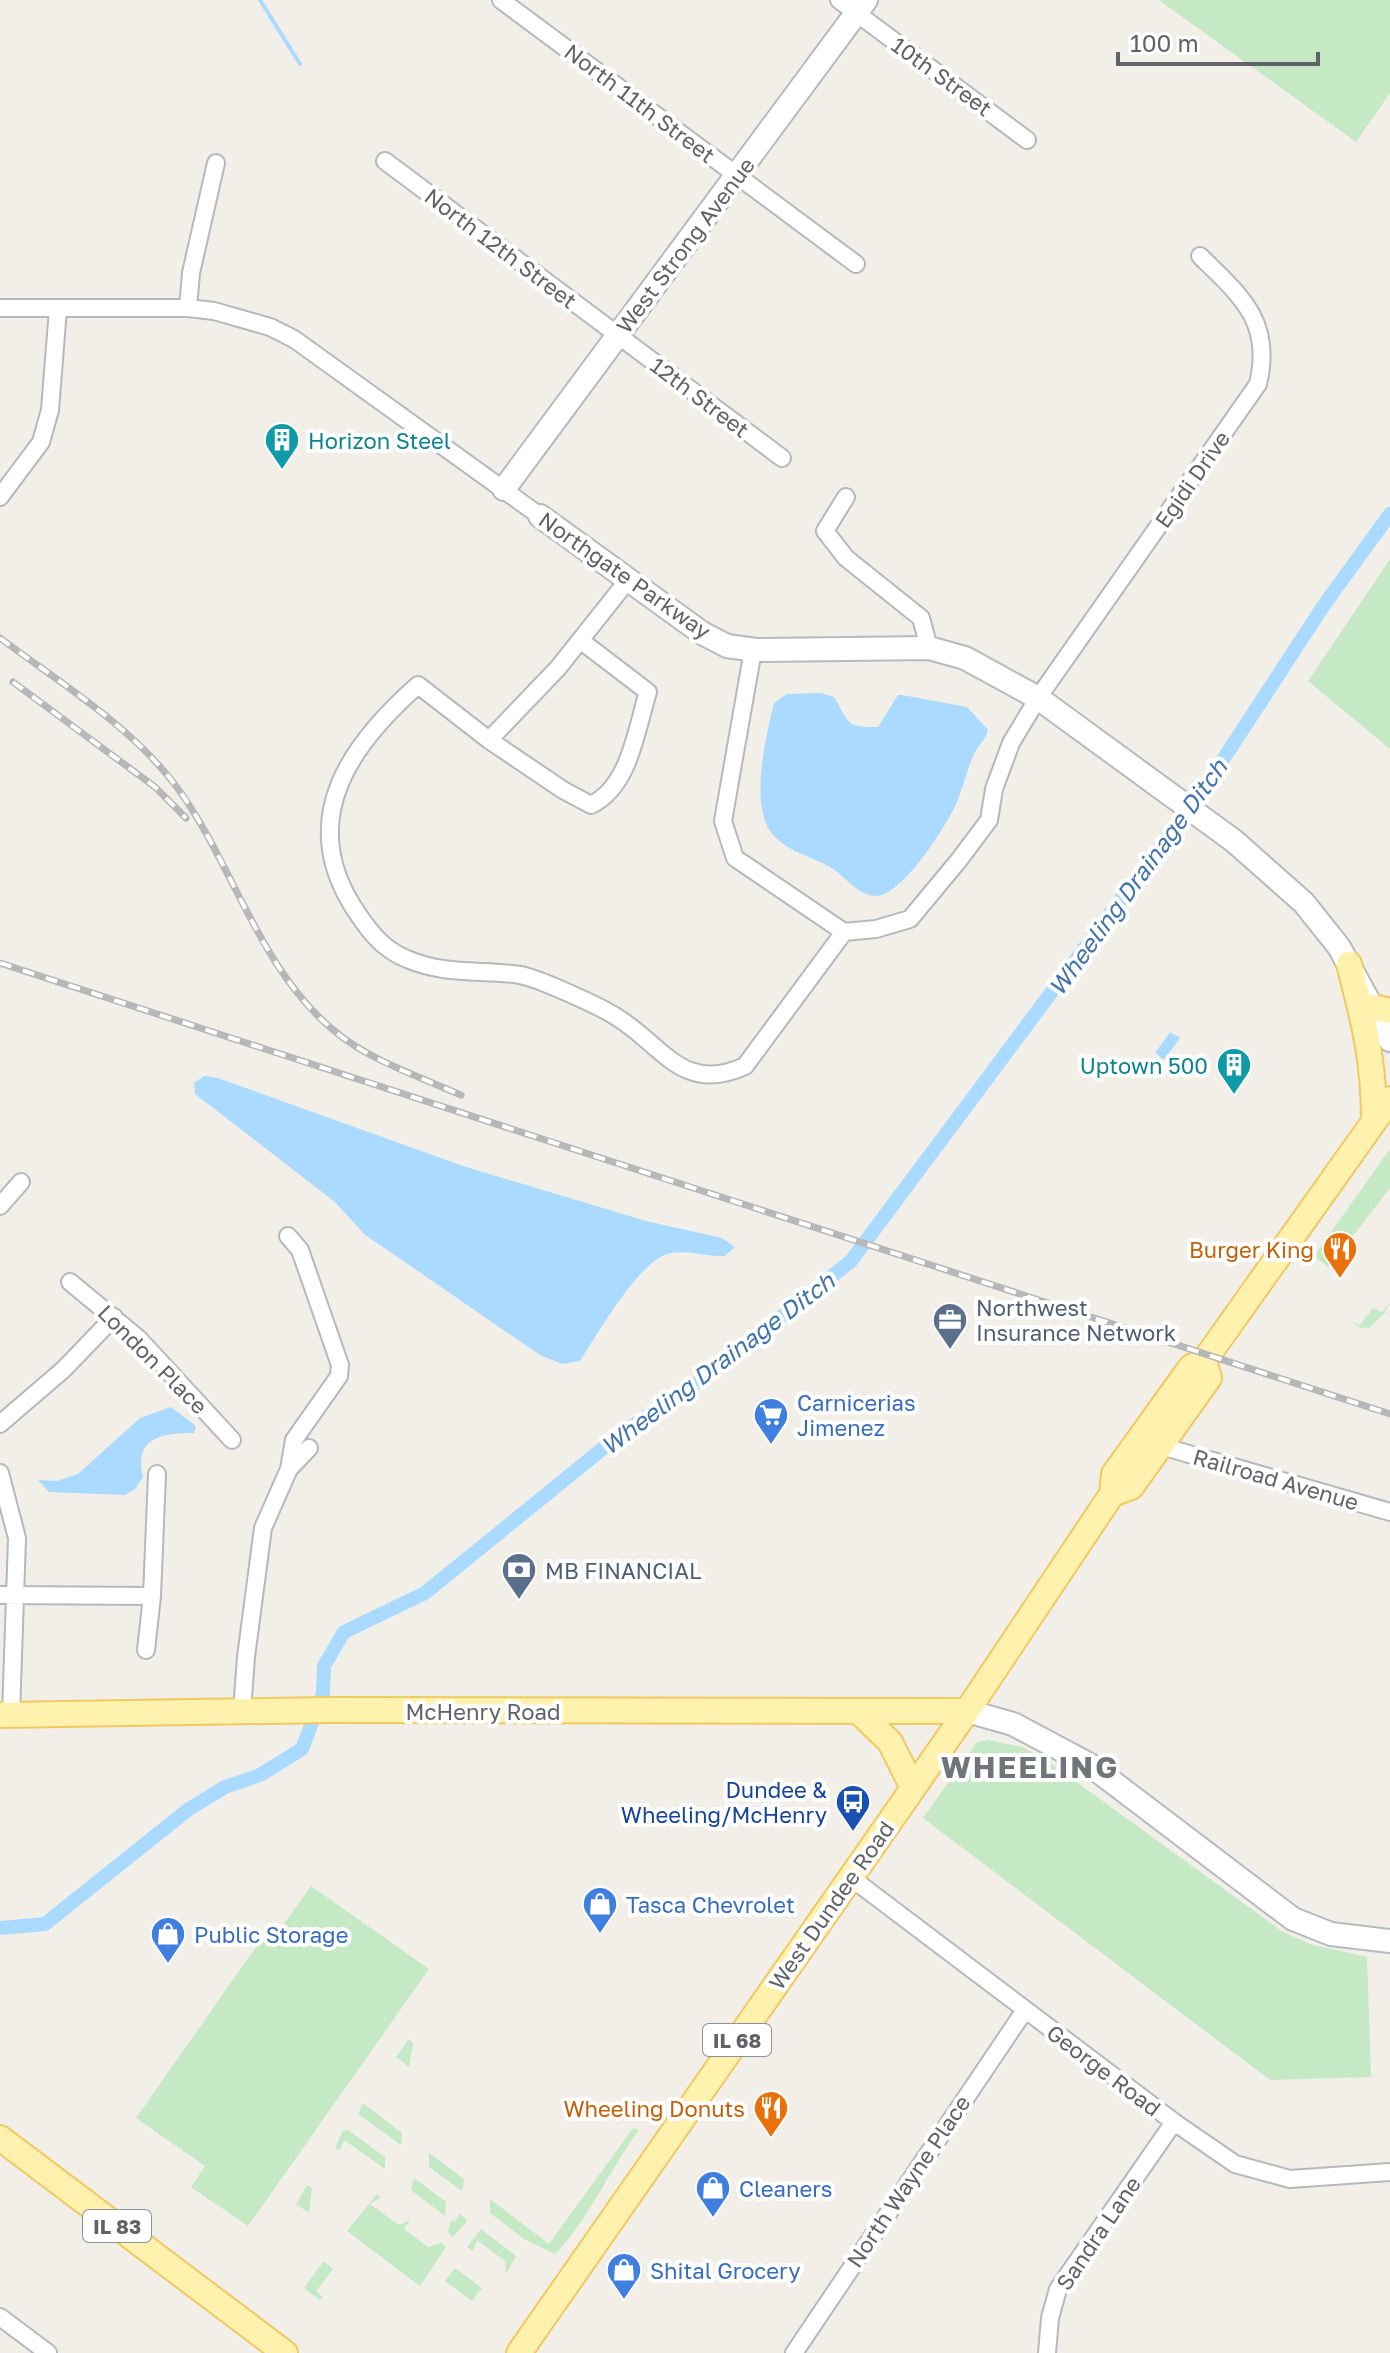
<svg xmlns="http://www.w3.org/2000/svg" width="1390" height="2353" font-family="'Golos Text',sans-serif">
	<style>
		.green { fill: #c5e8c5 }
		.water { fill: #aadaff }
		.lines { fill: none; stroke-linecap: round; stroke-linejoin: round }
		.stream { stroke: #aadaff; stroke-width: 4 }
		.canal { stroke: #aadaff; stroke-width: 14 }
		.street-casing { stroke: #b5b8bc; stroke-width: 20 }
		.secondary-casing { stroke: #b6babf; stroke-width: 26 }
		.primary-casing { stroke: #f2c960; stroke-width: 28 }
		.street { stroke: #fff; stroke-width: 16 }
		.secondary { stroke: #fff; stroke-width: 22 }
		.primary { stroke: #fff2af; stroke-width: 24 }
		.rail-casing { stroke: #b6b7b8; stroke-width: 7 }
		.rail { stroke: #fff; stroke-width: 4; stroke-dasharray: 12; stroke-linecap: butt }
		.labels { text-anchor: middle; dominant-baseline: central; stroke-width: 8; stroke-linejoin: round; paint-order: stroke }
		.shield { fill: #fff; stroke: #8f9295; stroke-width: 2 }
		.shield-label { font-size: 20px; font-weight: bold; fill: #5f6368 }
		.street-label { font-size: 22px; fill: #5f6368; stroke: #fff }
		.culture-label { font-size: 22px; fill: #0d838f; stroke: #fff; text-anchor: start }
		.food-label { font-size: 22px; fill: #c56008; stroke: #fff; text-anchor: end }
		.service-label { font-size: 22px; fill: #4e5e75; stroke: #fff; text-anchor: start }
		.shop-label { font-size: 22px; fill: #366cbe; stroke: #fff; text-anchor: start }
		.transit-label { font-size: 22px; fill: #164399; stroke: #fff; text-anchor: end }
		.water-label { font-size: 24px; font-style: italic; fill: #4174aa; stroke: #fff }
		.district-label { font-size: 30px; font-weight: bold; letter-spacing: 2px; fill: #70757a; stroke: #fff }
	</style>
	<rect width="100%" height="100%" fill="#f1efe8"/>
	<path class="green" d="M1159,0H1390V93L1356,142Z
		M1390,559V749L1308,681Z
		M1390,1149V1188L1346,1245L1352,1252L1344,1247L1328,1267L1314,1256Z
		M1390,1302L1384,1314L1370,1327L1361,1328L1348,1320L1360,1325L1373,1308L1382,1312Z
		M988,1740L1022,1747L1042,1757L1283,1932L1310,1944L1367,1957L1371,2077L1270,2080L923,1818L977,1742Z
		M311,1886L429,1969L248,2226L191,2187L205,2166L136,2118L263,1937L271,1942Z
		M409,2039L413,2043L409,2067L396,2057Z
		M363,2103L402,2133L401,2145L358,2114Z
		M633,2128L639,2130C609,2170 590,2218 555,2254L524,2239L490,2213V2199L549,2244Z
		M348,2130L385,2157V2169L344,2140L340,2150L335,2148L343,2131Z
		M429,2153L464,2179L462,2191L429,2167Z
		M414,2178L446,2202L445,2216L411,2190Z
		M307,2185L312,2188L309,2213L296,2204Z
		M377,2194L380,2198L370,2204L399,2225L410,2220L404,2229L428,2247L441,2243L446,2247L420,2286L347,2231Z
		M460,2213L467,2221L453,2237L448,2232L451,2220L455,2222Z
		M481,2229L516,2256L506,2274L505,2261L477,2240L473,2251L467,2247Z
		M324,2261L333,2269L316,2291L323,2297L320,2300L304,2288Z
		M455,2268L482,2288L472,2301L445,2281Z"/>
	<path class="water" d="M821,693L834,697C849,721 844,728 878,727L898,695H902L967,707L988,730C986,740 977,746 973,756C967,771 963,787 957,802C947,825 902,897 875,896C857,895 844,875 830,867C812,857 790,852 776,838C747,812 766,737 774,703L787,694Z
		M1170,1032L1180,1038L1164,1060L1155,1053Z
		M204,1076L218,1078L463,1166L646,1221L722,1238L735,1247L725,1256C706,1257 680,1247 662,1256C632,1273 599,1332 580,1361L562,1364L540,1355L364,1234L335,1202L195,1094L194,1083Z
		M171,1407L196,1426L194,1433C163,1433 133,1437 143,1477L135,1489L125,1495L49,1492L38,1480L57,1481L78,1474L140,1418Z"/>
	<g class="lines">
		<path class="stream" d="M260,0L300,64"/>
		<path class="canal" d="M0,1928L45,1924L189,1809L225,1787L260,1775L302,1749L323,1693L324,1666L344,1632L425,1593L622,1433L714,1371L851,1261L1209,781L1324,605L1390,514"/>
		<defs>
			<path id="street" d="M501,0L856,264
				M839,0L1027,140
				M385,161L782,458
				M0,308H188L214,311L270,327L294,339L540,516
				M188,308L191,273L216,163
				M0,497L41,442L50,410L58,309
				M846,497L825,531L846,558L921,618L929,648
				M628,580L558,668L489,740L418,685C351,744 298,817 352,905C366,927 381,949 407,959C447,976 482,969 520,975C538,978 599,1006 615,1016C662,1044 682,1095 745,1066L844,932
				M753,650L723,821L735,858L844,932L876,929L910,919L959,860L989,820L994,789L1011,743L1038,698L1258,384C1273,322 1241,296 1200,256
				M489,740L563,790L591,805C630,786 636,730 648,692L580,640
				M0,1206L21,1182
				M70,1282L139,1339L232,1440
				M0,1424L64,1369L114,1317
				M1161,1446L1390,1512
				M289,1469L309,1448
				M0,1473L17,1538L11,1715
				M0,1595L152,1596
				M146,1650L152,1596L157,1474
				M242,1711L246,1657L263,1528L289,1469L294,1440L339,1376L340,1365L300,1250L288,1236
				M850,1877L1174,2122L1235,2164L1290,2179L1390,2172
				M0,2317L48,2353
				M794,2353L1025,2010
				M1047,2353L1050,2318L1058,2289L1174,2122"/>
			<path id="secondary" d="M504,489L866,0
				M540,516L702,633L727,646L756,650L929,648L965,658L1038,698L1234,841L1304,903L1339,947L1390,1040
				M967,1711L1013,1724L1090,1765L1293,1919L1331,1934L1390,1941"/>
			<path id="primary" d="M1349,964C1364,1022 1374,1060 1374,1121
				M1373,1007L1390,1011
				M1112,1494L1131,1487L1209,1378L1204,1361
				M858,1711L890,1742L913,1788
				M0,1715L329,1710L967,1711
				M0,2138L285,2353
				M519,2353L967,1711L1112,1494L1114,1474L1191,1367L1204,1361L1390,1099"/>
		</defs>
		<use href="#street" class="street-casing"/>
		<use href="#secondary" class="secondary-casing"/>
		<use href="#primary" class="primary-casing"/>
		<use href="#street" class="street"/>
		<use href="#secondary" class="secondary"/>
		<use href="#primary" class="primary"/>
		<defs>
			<path id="rail" d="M0,638C60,683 130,725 176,786C233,863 257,965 332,1029C368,1060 418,1076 461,1095
				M13,682L155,787L186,818
				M0,963L1390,1414"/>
		</defs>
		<use href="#rail" class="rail-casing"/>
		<use href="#rail" class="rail"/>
	</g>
	<defs>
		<symbol id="building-pin" viewBox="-11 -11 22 30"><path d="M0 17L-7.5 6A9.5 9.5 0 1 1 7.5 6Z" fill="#0f9aa8" stroke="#fff"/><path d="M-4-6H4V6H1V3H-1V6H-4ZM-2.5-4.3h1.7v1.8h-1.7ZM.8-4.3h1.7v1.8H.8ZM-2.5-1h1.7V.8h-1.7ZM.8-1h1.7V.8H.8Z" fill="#fff"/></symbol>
		<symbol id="restaurant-pin" viewBox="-11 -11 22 30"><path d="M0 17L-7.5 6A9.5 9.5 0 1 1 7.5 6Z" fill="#e8710a" stroke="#fff"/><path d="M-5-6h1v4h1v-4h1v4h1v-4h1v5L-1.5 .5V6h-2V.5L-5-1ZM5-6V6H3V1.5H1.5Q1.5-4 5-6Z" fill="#fff"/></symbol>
		<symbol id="office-pin" viewBox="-11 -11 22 30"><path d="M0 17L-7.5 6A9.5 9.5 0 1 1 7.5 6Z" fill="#5c6f8a" stroke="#fff"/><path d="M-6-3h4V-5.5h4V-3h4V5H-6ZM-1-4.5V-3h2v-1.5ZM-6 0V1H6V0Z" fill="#fff"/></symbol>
		<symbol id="supermarket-pin" viewBox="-11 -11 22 30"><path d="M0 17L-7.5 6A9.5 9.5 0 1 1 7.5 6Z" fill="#3f7fe0" stroke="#fff"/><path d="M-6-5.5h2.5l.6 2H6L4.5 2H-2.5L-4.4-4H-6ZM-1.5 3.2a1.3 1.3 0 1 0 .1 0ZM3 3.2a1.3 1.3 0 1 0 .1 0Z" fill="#fff"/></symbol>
		<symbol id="bank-pin" viewBox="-11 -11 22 30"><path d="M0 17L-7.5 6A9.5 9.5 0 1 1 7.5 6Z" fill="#5c6f8a" stroke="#fff"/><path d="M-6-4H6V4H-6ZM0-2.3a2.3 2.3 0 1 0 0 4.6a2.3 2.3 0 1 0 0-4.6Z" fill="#fff"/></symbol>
		<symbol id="bus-pin" viewBox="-11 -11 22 30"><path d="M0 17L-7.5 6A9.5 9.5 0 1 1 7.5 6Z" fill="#1a4fb4" stroke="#fff"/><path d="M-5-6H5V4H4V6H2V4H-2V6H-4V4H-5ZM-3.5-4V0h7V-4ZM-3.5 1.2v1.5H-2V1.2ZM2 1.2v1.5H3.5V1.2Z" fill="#fff"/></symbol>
		<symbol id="shop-pin" viewBox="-11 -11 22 30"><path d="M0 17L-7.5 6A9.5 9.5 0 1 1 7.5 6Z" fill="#3f7fe0" stroke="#fff"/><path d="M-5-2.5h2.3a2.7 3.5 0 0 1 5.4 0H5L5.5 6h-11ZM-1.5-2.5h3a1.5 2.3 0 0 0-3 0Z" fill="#fff"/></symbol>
	</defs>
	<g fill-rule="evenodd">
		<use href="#building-pin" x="262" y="420" width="40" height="54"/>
		<use href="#building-pin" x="1214" y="1045" width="40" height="54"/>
		<use href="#restaurant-pin" x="1320" y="1229" width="40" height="54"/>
		<use href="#office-pin" x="930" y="1300" width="40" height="54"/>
		<use href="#supermarket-pin" x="751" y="1395" width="40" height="54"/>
		<use href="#bank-pin" x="499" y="1550" width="40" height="54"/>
		<use href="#bus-pin" x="833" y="1782" width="40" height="54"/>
		<use href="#shop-pin" x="580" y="1884" width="40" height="54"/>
		<use href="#shop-pin" x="148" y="1914" width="40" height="54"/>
		<use href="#restaurant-pin" x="751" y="2088" width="40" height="54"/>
		<use href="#shop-pin" x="693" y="2168" width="40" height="54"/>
		<use href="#shop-pin" x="604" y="2250" width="40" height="54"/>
	</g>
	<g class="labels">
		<g class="shield">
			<rect x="703" y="2024" width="68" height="32" rx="6"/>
			<rect x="83" y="2210" width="68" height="32" rx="6"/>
		</g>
		<g class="shield-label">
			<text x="737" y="2040">IL 68</text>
			<text x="117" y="2226">IL 83</text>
		</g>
		<g class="street-label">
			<text transform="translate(942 76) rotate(36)">10th Street</text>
			<text transform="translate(640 103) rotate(37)">North 11th Street</text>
			<text transform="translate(685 245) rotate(-53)">West Strong Avenue</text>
			<text transform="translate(501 248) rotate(37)">North 12th Street</text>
			<text transform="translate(700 397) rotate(37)">12th Street</text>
			<text transform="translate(1192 479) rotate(-55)">Egidi Drive</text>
			<text transform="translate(625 575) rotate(35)">Northgate Parkway</text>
			<text transform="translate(153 1359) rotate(45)">London Place</text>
			<text transform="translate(1276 1479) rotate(16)">Railroad Avenue</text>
			<text x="483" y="1711">McHenry Road</text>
			<text transform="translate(831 1905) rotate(-55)">West Dundee Road</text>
			<text transform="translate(1104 2070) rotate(37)">George Road</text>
			<text transform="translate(908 2181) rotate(-56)">North Wayne Place</text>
			<text transform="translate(1098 2233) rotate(-56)">Sandra Lane</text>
		</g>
		<g class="culture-label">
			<text x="308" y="440">Horizon Steel</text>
			<text x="1208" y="1065" text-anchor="end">Uptown 500</text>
		</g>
		<g class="food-label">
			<text x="1314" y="1249">Burger King</text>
			<text x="745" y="2108">Wheeling Donuts</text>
		</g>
		<g class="service-label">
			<text x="976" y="1307">Northwest<tspan x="976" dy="25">Insurance Network</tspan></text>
			<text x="545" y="1570">MB FINANCIAL</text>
		</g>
		<g class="shop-label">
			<text x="797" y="1402">Carnicerias<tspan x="797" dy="25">Jimenez</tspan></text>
			<text x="626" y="1904">Tasca Chevrolet</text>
			<text x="194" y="1934">Public Storage</text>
			<text x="739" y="2188">Cleaners</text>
			<text x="650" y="2270">Shital Grocery</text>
		</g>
		<g class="transit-label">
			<text x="827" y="1789">Dundee &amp;<tspan x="827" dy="25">Wheeling/McHenry</tspan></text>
		</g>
		<g class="water-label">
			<text transform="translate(1137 877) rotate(-54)">Wheeling Drainage Ditch</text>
			<text transform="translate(717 1363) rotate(-37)">Wheeling Drainage Ditch</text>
		</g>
		<g class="district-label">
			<text x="1030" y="1767">WHEELING</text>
		</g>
	</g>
	<path d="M1118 52v12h200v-12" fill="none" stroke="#5f6368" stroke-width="4"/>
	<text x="1130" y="52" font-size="24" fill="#5f6368" stroke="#ffffff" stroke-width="6" paint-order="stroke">100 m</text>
</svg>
